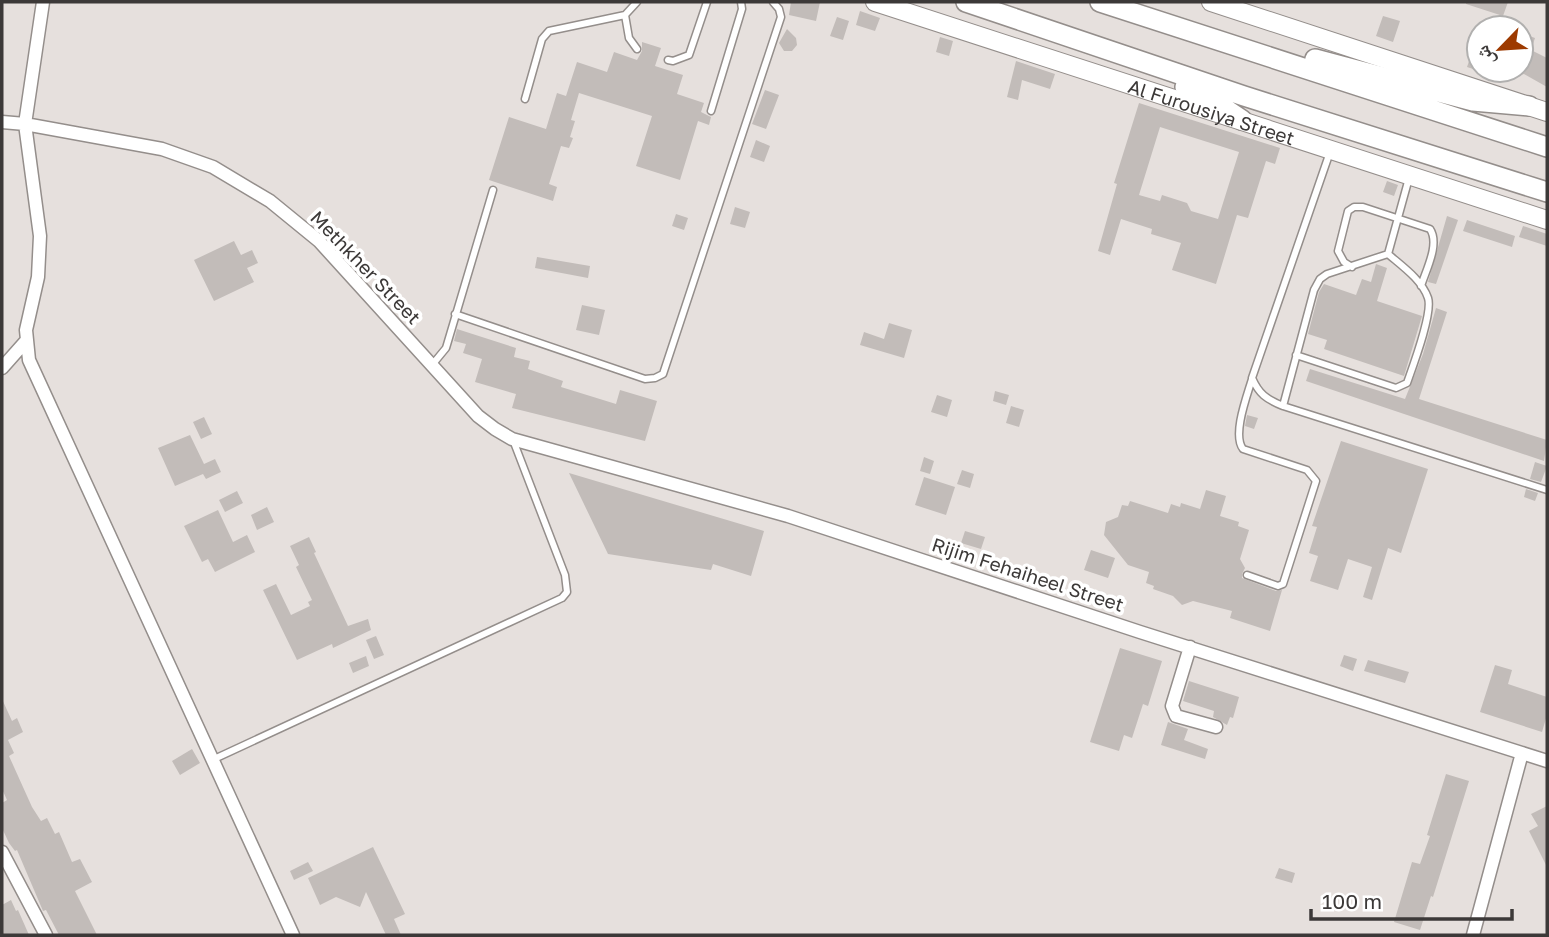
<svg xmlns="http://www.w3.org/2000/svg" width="1549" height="937" font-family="'Golos Text','Noto Naskh Arabic',sans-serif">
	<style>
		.building { fill: #c2bcb9; fill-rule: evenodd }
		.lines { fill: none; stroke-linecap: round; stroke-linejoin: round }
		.service-casing { stroke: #948e8b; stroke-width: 9 }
		.minor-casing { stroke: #948e8b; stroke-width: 15 }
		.secondary-casing { stroke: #948e8b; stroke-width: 20 }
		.trunk-casing { stroke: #948e8b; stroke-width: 22 }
		.service { stroke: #fff; stroke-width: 6 }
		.minor { stroke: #fff; stroke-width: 12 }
		.secondary { stroke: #fff; stroke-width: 18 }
		.trunk { stroke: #fff; stroke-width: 19 }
		.labels { text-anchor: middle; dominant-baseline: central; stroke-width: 7; stroke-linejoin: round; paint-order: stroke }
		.street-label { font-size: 19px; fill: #3c3938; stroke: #fff }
	</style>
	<rect width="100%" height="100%" fill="#e6e0dd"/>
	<path class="building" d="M791,2H820L816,21L789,15Z
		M1466,2H1508L1503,16L1466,4Z
		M860,11L880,18L875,31L856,25Z
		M1383,16L1400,21L1393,42L1376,36Z
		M837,17L849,21L843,40L830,36Z
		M787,29L796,38L797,45L792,51H784L779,43Z
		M1521,33L1535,38L1531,50L1547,58V87L1524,74L1521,75Z
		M940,37L953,41L949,56L936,52Z
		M1477,38L1479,39V71L1467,67Z
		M642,42L661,48L655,66L683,75L677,94L704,103L701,112L711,117L709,125L698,121L680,180L636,166L652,116L579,93L571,120L575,121L570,137L573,138L569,148L561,146L549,184L557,187L553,201L489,180L509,117L546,129L557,93L566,96L577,62L607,72L614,52L637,60L642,51Z
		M1016,61L1055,74L1050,89L1022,80L1018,100L1007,97Z
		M765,90L779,95L766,129L752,124Z
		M1139,103L1280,148L1275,164L1266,161L1248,218L1237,215L1216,284L1172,270L1181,243L1151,234L1152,229L1121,219L1110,255L1098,251L1117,184L1114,183ZM1160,127L1239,152L1218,219L1191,211L1187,203L1162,195L1160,201L1139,195Z
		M756,140L770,146L764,162L750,157Z
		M1387,181L1398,185L1394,196L1383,192Z
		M735,207L750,212L745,228L730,224Z
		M676,214L688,218L684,230L672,226Z
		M1447,216L1458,220L1436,284L1428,282Z
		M1467,220L1515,236L1512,247L1463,231Z
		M1523,226L1547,234V246L1519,237Z
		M234,241L241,255L252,250L258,263L247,268L254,282L214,301L194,260Z
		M537,257L590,266L588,278L535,268Z
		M1376,264L1387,268L1377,301L1422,316L1404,376L1324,349L1327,340L1308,334L1319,292L1324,284L1356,295L1362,279L1371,282Z
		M582,305L605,310L599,335L576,330Z
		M1436,308L1447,312L1419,399L1547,440L1544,461L1306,381L1310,369L1405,399L1423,354Z
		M889,323L912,330L904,358L860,345L864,332L884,339Z
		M457,329L516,348L514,357L530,361L528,369L563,381L561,387L616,404L620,390L657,401L645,441L512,408L516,394L475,382L482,359L463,353L466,344L454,341Z
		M995,391L1009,395L1006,405L993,401Z
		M937,395L952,400L947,417L931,412Z
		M1011,406L1024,410L1019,427L1006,423Z
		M1247,415L1258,418L1254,429L1245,426Z
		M204,417L212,434L201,439L193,422Z
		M190,435L204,464L215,459L221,472L206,479L203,474L175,486L158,448Z
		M1341,441L1428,469L1401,553L1388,548L1372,600L1363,597L1372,567L1348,559L1338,590L1310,581L1318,556L1309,553L1317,527L1312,526Z
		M924,457L934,461L930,474L920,471Z
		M1535,462L1547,466L1541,482L1530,479Z
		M962,470L974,474L970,488L957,484Z
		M569,473L764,531L751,576L713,564L711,570L608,554Z
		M924,477L955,487L946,515L915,505Z
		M1526,489L1538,493L1535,501L1524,497Z
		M1206,490L1226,496L1220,516L1239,522L1238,526L1249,530L1240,559L1245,568L1242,574V578L1276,591L1282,590L1270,631L1230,618L1232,611L1193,601L1182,605L1173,596L1153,589L1154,586L1146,583L1149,572L1128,565L1104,535L1106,522L1118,517L1122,505L1128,506L1130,501L1168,513L1171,504L1180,507L1181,503L1200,509Z
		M237,491L243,503L225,512L219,500Z
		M267,507L274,522L257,530L251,515Z
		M218,510L233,542L247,535L255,552L215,572L208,559L202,562L184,526Z
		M965,531L985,537L981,549L961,543Z
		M309,537L316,552L314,553L348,626L368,619L371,630L333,648L332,644L297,660L263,590L276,584L291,615L310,606L308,602L312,600L296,567L299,565L290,546Z
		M1091,550L1115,558L1108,578L1084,570Z
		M376,636L384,655L374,659L366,640Z
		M1120,648L1162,661L1148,706L1143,704L1132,738L1124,735L1119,751L1090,742Z
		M1344,655L1357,659L1353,671L1340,666Z
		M366,656L369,666L353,673L349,663Z
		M1368,660L1409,672L1405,683L1364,671Z
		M1495,665L1512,670L1508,684L1547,697V715L1542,732L1480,712Z
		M1189,681L1239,697L1233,718L1230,717L1227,725L1213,717L1214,711L1183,701Z
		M2,699L12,721L17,718L23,732L8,740L14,753L9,756L32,807L41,821L47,818L55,834L59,832L72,862L80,859L92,882L75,891L97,935H59L46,910L43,911L17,850L15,851L9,843L2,828V803L7,800L2,789Z
		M1168,722L1188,729L1184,740L1208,749L1205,759L1161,745Z
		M192,749L200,763L180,775L172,761Z
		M1446,774L1469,781L1433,897L1431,896L1420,930L1394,922L1412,862L1420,864L1430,836L1427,835Z
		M1547,806V867L1529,831L1538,826L1531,814Z
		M373,847L405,914L394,919L401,935H386L366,892L360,907L336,897L320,905L308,878Z
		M308,862L313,871L294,880L290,871Z
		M1279,868L1295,873L1292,883L1275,878Z
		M11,900L16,911L18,910L29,935H2V905Z"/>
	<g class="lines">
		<defs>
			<path id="service" d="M637,2L625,15L629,38L637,49
				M668,60L673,61L689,55L707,2
				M525,99L542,39L549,31L625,15
				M711,111L742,9L741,2
				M1330,152L1252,378C1259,394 1266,399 1283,406L1547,490
				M1352,267L1344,262L1338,251L1348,211L1354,207H1363L1430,229C1440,244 1426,270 1421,286
				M455,314L645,379L655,378L663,374L781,17L779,9L773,2
				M1296,355L1396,388L1407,383C1413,366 1433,313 1428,298C1422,280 1402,266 1388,254
				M432,365L446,348L493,190
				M1283,406L1314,290L1320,279L1327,274L1388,254L1409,178
				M1247,575L1278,586L1283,584L1316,481L1307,470L1243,449C1232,435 1247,396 1252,379
				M212,760L562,598L567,592L565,575L513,440"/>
			<path id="minor" d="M43,2L25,124L40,236L38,277L26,330L29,360L293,935
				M2,122L25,124L162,149L213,167L270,201L319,241L478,416L495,429L512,439L788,516L1140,632L1547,761
				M2,368L26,341
				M1190,647L1172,706L1176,716L1216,727
				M2,852L46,935
				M1473,935L1522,753"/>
			<g id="secondary">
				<path id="s1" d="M875,2L1547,220"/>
				<path d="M1211,2L1547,112"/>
			</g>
			<path id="trunk" d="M966,2L1244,96L1547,192
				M1100,2L1547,147
				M1315,59L1473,101L1529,106
				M1185,87L1209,98L1242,120"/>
		</defs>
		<use href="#service" class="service-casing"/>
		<use href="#minor" class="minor-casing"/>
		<use href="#secondary" class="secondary-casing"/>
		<use href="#trunk" class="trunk-casing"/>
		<use href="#service" class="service"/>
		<use href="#minor" class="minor"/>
		<use href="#secondary" class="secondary"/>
		<use href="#trunk" class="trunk"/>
	</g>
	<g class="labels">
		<g class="street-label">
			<text stroke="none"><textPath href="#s1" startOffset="354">Al Furousiya Street</textPath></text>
			<text transform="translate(366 267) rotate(46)">Methkher Street</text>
			<text transform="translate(1028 574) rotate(18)">Rijim Fehaiheel Street</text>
		</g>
	</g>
	<rect width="1549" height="937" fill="none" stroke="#3c3938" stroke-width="7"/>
	<g transform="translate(1500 49) rotate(245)"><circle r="33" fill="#ffffff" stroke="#b1b0af" stroke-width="2"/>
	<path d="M0-5L12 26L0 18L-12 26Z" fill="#9d3a00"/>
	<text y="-10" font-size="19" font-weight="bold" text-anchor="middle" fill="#3c3938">ش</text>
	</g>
	<path d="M1311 909v10h201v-10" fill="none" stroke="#3c3938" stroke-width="3.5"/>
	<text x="1322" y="909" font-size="21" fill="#3c3938" stroke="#ffffff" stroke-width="5" paint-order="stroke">100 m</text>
</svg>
